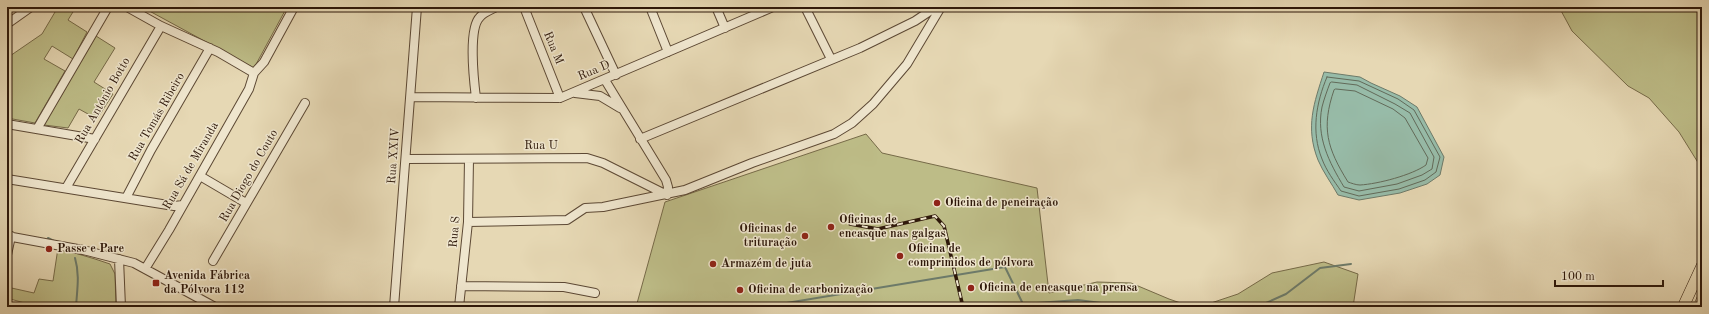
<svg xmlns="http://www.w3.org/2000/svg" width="1709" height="314" font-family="'Old Standard TT',serif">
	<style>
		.green { fill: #bdbc87; stroke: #766a48 }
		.water { fill: #97bba8; stroke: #6d7a69 }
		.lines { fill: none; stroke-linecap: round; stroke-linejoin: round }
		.shore { stroke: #626a59; stroke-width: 1 }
		.stream { stroke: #6d7a69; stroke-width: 2 }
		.minor-casing { stroke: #5c4834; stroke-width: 10 }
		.highway-casing { stroke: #2e180a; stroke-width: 12 }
		.minor { stroke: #efe6ce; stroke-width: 8 }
		.highway { stroke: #e6d8b4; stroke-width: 11 }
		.rail-casing { stroke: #2e180a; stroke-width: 3.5 }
		.rail { stroke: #efe6ce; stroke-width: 2; stroke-dasharray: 6; stroke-linecap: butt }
		.poi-dot { fill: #8f2418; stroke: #efe6ce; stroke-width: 1.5 }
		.labels { text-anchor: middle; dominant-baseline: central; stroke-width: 3; stroke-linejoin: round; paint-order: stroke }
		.street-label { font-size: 12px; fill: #2e180a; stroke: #efe6ce }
		.poi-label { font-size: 12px; font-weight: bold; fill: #2e180a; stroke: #efe6ce; text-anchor: start }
	</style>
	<rect width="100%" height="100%" fill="#e6d8b4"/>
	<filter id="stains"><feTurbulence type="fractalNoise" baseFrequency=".005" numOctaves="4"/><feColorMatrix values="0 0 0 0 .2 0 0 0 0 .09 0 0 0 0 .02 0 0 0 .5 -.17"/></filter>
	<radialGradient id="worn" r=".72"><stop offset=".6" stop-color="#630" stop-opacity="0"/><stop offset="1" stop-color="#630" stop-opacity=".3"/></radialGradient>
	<path class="green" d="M58,7H76L68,20L87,32L73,59L52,46L44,59L65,71L35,123L7,118V58L42,34Z
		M142,7H287L254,68Z
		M1559,7H1702V169L1679,132L1649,98L1628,86L1572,31Z
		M96,36L115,48L94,82L113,94L97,119L79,109L68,128L44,125Z
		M866,134L882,153L1037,188L1049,293L1097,282L1131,283L1169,299L1192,307H636L665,202Z
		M58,248L95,259L110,264L115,274L116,307H28V304L7,298V287L34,293L39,279L53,281Z
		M1324,262L1358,274L1353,307H1199L1238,294L1272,273Z"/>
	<path class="water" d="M1324,72L1360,77L1371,83L1400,96L1417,107L1444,157L1440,175L1427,184L1400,193L1359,200L1338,195C1332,184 1323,172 1318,160C1305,127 1314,103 1324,72Z"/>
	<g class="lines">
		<path class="shore" d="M1327,77L1359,81L1398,99L1414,110L1440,157L1436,172L1425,180L1399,189L1359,196L1341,191C1334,181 1326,170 1322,159C1311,132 1316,103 1327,77Z
			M1332,82L1357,85L1395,104L1410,113L1434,157L1432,169L1422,175L1397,184L1359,191L1344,187C1329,162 1316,137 1322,107C1324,99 1327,91 1330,83Z
			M1336,89L1355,91L1393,109L1405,118L1428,158L1426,165C1412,175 1378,184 1360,185C1356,185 1351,183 1348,182C1327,148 1321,128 1334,90Z"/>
		<path class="stream" d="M48,238L54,241
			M75,258C80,275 77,290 76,307
			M762,307L1005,267L1023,304L1078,300L1132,307
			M1257,307L1286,294L1320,268L1351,264"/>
		<defs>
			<path id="minor" d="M127,7L161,26L218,52L254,73
				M524,7L560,98
				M584,7L616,75
				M650,7L668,52
				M716,7L725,28
				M805,7L831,59
				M7,24L31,7
				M605,80L666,180L668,187L667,195
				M575,93L600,96L620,108
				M411,97L560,98L773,7
				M476,98C474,82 468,28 480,17C484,12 491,10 496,7
				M7,124L95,139
				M37,129L108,7
				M640,139L860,48L915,21L936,7
				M406,159L587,158L603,163L667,195
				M200,176L246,203
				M7,179L174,206L183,205
				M66,188L161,26
				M126,198L151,150L210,48
				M468,222L567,220L585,208L603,207L685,190L752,163L834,134L852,123L873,104L907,64L941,7
				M7,236L83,250L134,263L215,307
				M7,255L11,236
				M119,259L121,307
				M213,261L305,103
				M145,269L169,230L249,89L254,73L264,62L294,7
				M461,286L564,287L595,293
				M394,307L417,7
				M459,307L468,222L469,159"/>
			<path id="highway" d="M1683,307L1702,266
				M1699,307L1702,300"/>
		</defs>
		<use href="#minor" class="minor-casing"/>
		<use href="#highway" class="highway-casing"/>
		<use href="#minor" class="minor"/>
		<use href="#highway" class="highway"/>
		<defs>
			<path id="rail" d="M850,224L878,229L935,216L944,226L963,307"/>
		</defs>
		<use href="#rail" class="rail-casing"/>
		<use href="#rail" class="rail"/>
	</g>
	<g class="poi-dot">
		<circle cx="937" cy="203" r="4"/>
		<circle cx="831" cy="227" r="4"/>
		<circle cx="805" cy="236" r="4"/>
		<circle cx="49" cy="249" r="4"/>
		<circle cx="900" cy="256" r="4"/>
		<circle cx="713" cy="264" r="4"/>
		<rect x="152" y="279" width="8" height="8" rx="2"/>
		<circle cx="971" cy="288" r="4"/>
		<circle cx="740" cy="290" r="4"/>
	</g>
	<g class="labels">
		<g class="street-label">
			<text transform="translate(553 48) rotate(68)">Rua M</text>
			<text transform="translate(594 71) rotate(-23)">Rua D</text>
			<text transform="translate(103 101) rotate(-60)">Rua António Botto</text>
			<text transform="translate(157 117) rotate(-60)">Rua Tomás Ribeiro</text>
			<text x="541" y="146">Rua U</text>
			<text transform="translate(394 156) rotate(-86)">Rua XXIV</text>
			<text transform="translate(191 166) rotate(-60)">Rua Sá de Miranda</text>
			<text transform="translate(249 176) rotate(-60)">Rua Diogo do Couto</text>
			<text transform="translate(455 232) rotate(-85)">Rua S</text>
		</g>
		<g class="poi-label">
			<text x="945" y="203">Oficina de peneiração</text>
			<text x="839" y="220">Oficinas de<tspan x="839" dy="14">encasque nas galgas</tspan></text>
			<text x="797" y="229" text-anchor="end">Oficinas de<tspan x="797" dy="14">trituração</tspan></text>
			<text x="57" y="249">Passe e Pare</text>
			<text x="908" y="249">Oficina de<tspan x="908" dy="14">comprimidos de pólvora</tspan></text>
			<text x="721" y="264">Armazém de juta</text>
			<text x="164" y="276">Avenida Fábrica<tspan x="164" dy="14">da Pólvora 112</tspan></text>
			<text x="979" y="288">Oficina de encasque na prensa</text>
			<text x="748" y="290">Oficina de carbonização</text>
		</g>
	</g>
	<rect width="1709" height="314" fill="none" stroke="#e6d8b4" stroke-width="24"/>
	<rect x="8" y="8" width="1693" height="298" fill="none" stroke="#2e180a" stroke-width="2"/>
	<rect x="12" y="12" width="1685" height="290" fill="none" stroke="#2e180a"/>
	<path d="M1555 280v6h108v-6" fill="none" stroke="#2e180a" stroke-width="2"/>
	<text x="1561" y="280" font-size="12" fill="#2e180a" stroke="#efe6ce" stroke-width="3" paint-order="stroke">100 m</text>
	<rect width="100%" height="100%" filter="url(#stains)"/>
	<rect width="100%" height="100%" fill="url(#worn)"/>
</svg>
